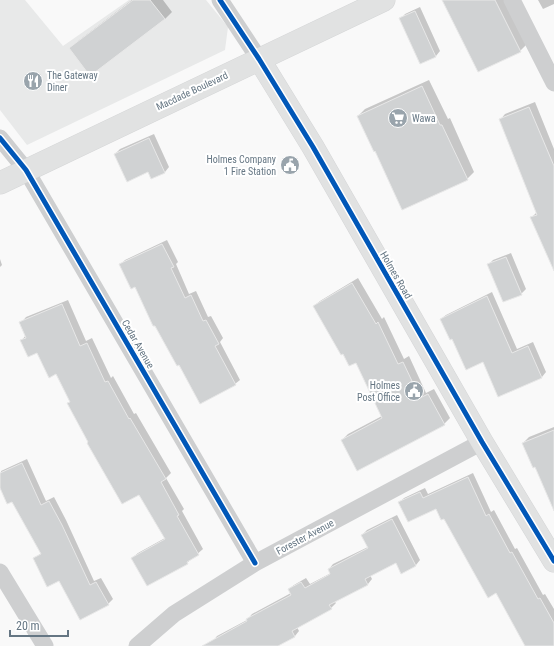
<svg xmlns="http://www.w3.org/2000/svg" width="554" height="646" font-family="'Roboto Condensed',sans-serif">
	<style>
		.built { fill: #e8e9e9 }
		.shadow { fill: #0003 }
		.building { fill: #d0d2d3; stroke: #e8e8e8 }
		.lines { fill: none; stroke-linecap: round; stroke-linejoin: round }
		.secondary-casing { stroke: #d5d6d7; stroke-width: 23 }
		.primary-casing { stroke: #d5d6d7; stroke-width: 23 }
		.street { stroke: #cecfd0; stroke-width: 17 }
		.secondary { stroke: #e1e2e2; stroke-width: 22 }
		.primary { stroke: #e1e2e2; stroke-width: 22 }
		.cycleway-casing { stroke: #fff; stroke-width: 8 }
		.cycleway { stroke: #0057b8; stroke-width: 5 }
		.labels { text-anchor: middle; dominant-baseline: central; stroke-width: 4; stroke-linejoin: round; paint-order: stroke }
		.poi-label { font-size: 10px; fill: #657683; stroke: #fff; text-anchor: start }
		.street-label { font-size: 10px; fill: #657683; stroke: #fff }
	</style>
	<rect width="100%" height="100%" fill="#f9f9f9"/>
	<path class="built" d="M0,0H25L63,46L129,0H206L228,27L225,50L27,145L0,110Z"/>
	<path class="shadow" d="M132,0H163L172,12L165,19L71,48L78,41Z
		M444,0H505L527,44L520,51Z
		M538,0H554V4L543,9Z
		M420,7L440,51L436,56L421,63L401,19L405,14Z
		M429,80L448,119L450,118L474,172L467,179L358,116L365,109Z
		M535,102L554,149V267L531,218L537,212L500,120L505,114Z
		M154,134L169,167L165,172L152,178L149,171L115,154L120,149Z
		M167,240L178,262L176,264L189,294L196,291L208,317L211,316L223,338L220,342L240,380L235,384L135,285L120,265L125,260Z
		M511,253L526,289L521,294L488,265L493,260Z
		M0,259L2,265L0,267Z
		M358,278L382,319L384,317L404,359L409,356L426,393L434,389L450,418L444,424L342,440L348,434L382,416L356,361L343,352L314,306L320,301Z
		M492,292L517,349L533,342L546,372L542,377L498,395L483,361L453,338L441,319L446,315Z
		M68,300L86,341L92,338L111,378L113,376L134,414L136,413L171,473L166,478L184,509L182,511L203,549L187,563L132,558L138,553L165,538L140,493L89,442L68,404L70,402L57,373L38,352L22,340L26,335L21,323L26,317Z
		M554,427V505L523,443L529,437Z
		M27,459L46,501L54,497L66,520L94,581L101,578L113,599L108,604L59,580L35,558L41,553L13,500L0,485L1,471Z
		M473,473L491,512L494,510L515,549L517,548L543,595L545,594L554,609V646H527L497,592L436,508L400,502L404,498L425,488L428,494Z
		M397,515L420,560L416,565L401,572L396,562L370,575L372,579L368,584L334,601L336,603L331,608L297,627L299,631L295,636L276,646H203L213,641L217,636L247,620L252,614L291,593L289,589L294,585L306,578L310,584L331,573L329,569L333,564L368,547L362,535L367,530Z"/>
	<path class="building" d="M133,0H150L165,19L90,76L69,48Z
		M442,0H495L521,52L478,72Z
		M415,11L436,57L420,64L399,18Z
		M422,86L440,125H442L468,180L402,210L375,151L374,152L357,116Z
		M529,107L554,166V271L530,217L537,215L499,119Z
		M149,138L165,173L151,179L148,172L127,182L114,154Z
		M162,244L174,267L171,268L185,298L191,295L203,321L206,320L219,344L215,346L236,385L200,404L179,365L177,366L155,326H153L135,287L131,289L119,264Z
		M506,257L522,295L503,302L487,264Z
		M352,283L376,324L378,322L398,364L403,362L420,398L428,394L445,425L357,471L341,440L382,418L356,363L349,366L343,354L341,355L313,306Z
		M487,296L512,353L528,346L542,378L498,397L483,362L466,370L452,339L450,340L440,319Z
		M62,304L80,346L87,343L105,382L108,381L129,419L130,418L166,479L161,482L179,515L177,516L199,555L187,562L188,564L147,586L131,558L165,539L139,495L122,504L87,443L88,442L67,403L70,402L56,374L49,378L37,353L28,357L20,340L26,338L19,322Z
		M554,430V511L535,467L533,468L522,443Z
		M22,463L41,505L49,501L62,525L90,585L96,582L109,605L80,620L59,581L47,587L33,558L41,554L12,502L7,504L0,488V473Z
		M468,477L486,516L489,514L510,553L512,552L538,599L540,598L554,623V646H525L496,593L488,598L444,519L441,520L436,509L408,522L398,502L420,492L423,498Z
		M392,519L416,566L401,574L396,563L365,579L368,585L329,605L332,609L292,631L295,637L278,646H202L247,621L246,619L291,595L288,589L301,582L305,588L330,574L328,569L368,548L361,535Z"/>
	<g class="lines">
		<defs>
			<path id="secondary" d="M259,59L313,147L482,442L554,561"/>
			<path id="primary" d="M0,183L384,0"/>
		</defs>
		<use href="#secondary" class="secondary-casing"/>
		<use href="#primary" class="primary-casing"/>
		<path class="street" d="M220,0L259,59
			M512,0L554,83
			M0,138L26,170L255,563
			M0,572L45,646
			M137,646L174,614L255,563L482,442"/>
		<use href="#secondary" class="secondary"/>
		<use href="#primary" class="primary"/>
		<defs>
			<path id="cycleway" d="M220,0L259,59L313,147L482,442L554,561
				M0,138L26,170L255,563"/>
		</defs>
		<use href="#cycleway" class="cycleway-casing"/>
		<use href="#cycleway" class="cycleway"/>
	</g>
	<defs>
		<symbol id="restaurant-disc" viewBox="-11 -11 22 22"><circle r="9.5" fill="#99a4ac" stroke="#fff"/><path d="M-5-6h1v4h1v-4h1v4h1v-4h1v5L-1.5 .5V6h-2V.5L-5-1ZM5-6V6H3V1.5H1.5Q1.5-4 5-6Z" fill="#fff"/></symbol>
		<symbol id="supermarket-disc" viewBox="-11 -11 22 22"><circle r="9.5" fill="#99a4ac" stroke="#fff"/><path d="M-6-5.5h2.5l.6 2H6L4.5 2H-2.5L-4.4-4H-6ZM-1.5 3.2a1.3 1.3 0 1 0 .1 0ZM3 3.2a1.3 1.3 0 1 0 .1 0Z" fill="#fff"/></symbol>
		<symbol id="civic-disc" viewBox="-11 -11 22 22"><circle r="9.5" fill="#99a4ac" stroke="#fff"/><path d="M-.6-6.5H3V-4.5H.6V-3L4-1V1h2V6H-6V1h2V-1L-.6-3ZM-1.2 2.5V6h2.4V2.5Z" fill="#fff"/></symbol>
	</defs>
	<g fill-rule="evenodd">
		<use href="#restaurant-disc" x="22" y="70" width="22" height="22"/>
		<use href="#supermarket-disc" x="387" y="107" width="22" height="22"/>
		<use href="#civic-disc" x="279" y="154" width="22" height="22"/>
		<use href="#civic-disc" x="403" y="380" width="22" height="22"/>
	</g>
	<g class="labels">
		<g class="poi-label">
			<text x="47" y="75">The Gateway<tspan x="47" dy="12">Diner</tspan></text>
			<text x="412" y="118">Wawa</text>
			<text x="276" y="159" text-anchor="end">Holmes Company<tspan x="276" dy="12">1 Fire Station</tspan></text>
			<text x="400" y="385" text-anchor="end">Holmes<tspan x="400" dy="12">Post Office</tspan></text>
		</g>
		<g class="street-label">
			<text transform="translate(192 91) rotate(-25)">Macdade Boulevard</text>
			<text transform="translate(396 275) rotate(60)">Holmes Road</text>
			<text transform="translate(138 344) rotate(60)">Cedar Avenue</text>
			<text transform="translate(305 537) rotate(-28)">Forester Avenue</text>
		</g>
	</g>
	<path d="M10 630v6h58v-6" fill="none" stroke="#657683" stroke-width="2"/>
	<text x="16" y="630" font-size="12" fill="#657683" stroke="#ffffff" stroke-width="3" paint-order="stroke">20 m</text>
</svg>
